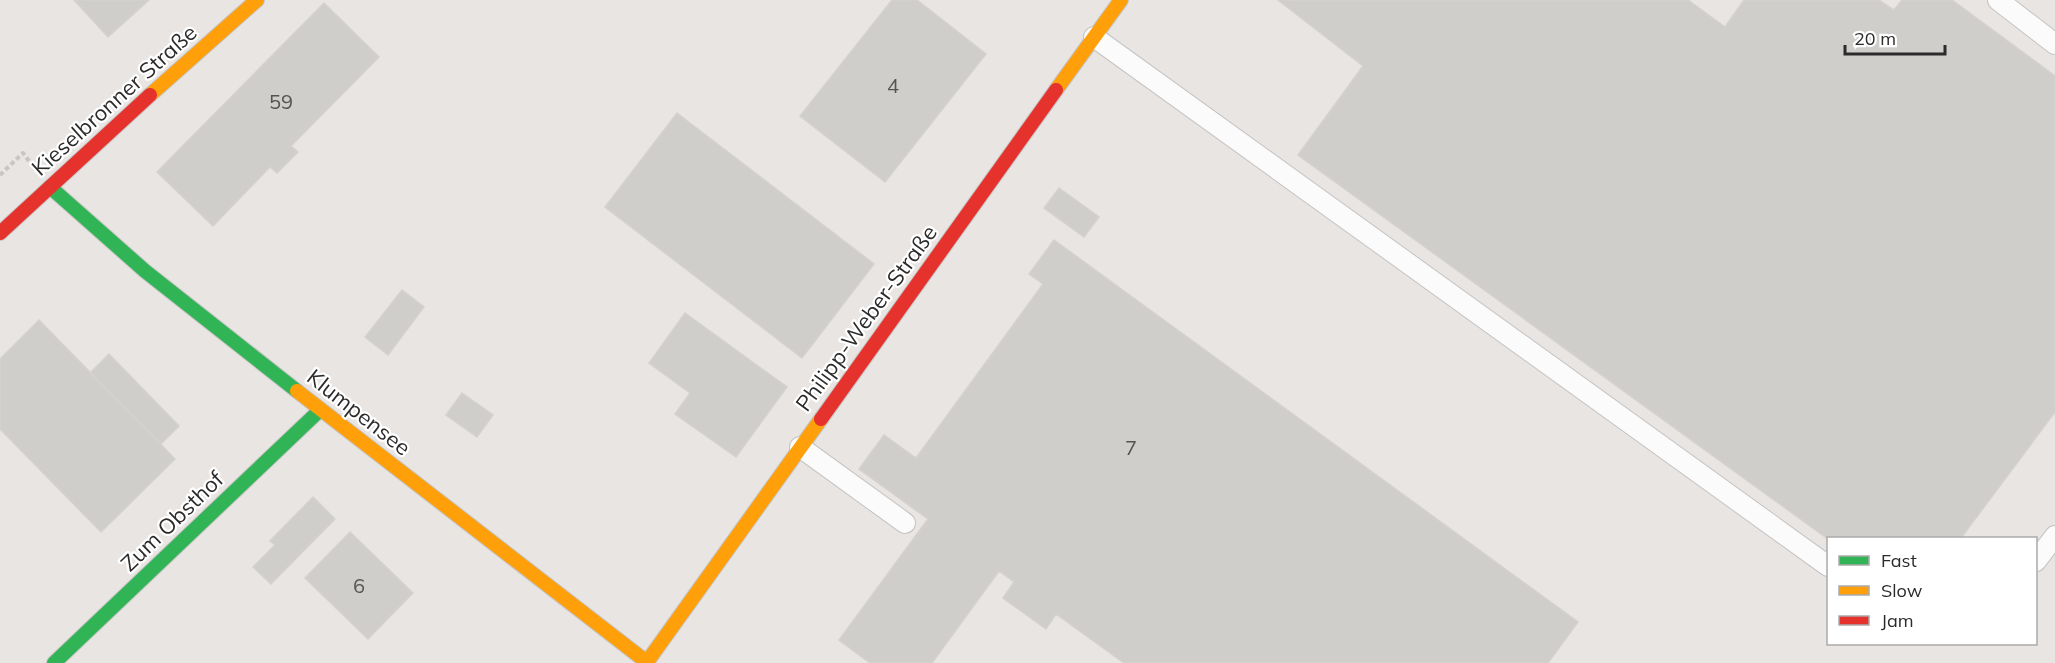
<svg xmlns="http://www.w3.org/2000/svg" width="2055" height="663" font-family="Mulish,sans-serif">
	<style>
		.building { fill: #d0cecb; stroke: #d4d1ce; stroke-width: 1.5 }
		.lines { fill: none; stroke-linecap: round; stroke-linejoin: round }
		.lane-casing { stroke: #c5c4c4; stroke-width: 22 }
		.fast-casing { stroke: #c5c4c4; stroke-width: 16 }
		.slow-casing { stroke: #c5c4c4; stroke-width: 16 }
		.jam-casing { stroke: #c5c4c4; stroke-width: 16 }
		.path { stroke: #c6c6c6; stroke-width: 4; stroke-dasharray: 4.5 3; stroke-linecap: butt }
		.lane { stroke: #fcfbfb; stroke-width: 20 }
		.fast { stroke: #30b455; stroke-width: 14 }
		.slow { stroke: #ff9f0a; stroke-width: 14 }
		.jam { stroke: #e5322d; stroke-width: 14 }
		.labels { text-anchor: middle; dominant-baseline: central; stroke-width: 4.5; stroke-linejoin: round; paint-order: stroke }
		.number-label { font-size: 20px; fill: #555454 }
		.street-label { font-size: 22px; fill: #2b2b2b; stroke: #fff }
	</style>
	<rect width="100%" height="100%" fill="#e9e5e2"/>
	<path class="building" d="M74,0H149L108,37Z
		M892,0H917L986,54L885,182L800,116Z
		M1278,0H1688L1725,27L1744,0H1879L1894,10L1902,0H1952L2055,76V412L1961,538L1828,539L1298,155L1363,66Z
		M324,3L379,57L291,146L298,152L277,173L270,167L213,226L157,172Z
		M677,113L874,264L802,358L605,207Z
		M1059,188L1099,217L1084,237L1044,208Z
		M1054,240L1578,622L1548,663H1124L1056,614L1046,629L1003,598L1014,582L999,571L932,663H870L839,640L928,519L859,469L884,435L916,458L1043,284L1029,274Z
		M402,290L424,307L388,355L365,337Z
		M685,313L787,387L736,457L675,414L690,393L649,363Z
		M39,320L175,459L101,532L0,429V359Z
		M109,354L179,426L161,444L90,373Z
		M462,393L493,415L477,437L446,415Z
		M313,497L335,519L271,584L253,567L275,545L270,541Z
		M350,532L413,593L368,639L305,578Z"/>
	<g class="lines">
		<defs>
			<path id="lane" d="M1998,0L2055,44
				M1094,37L1828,566
				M800,447L905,523
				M2036,561L2055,536"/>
			<path id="fast" d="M50,187L145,271L297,391
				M54,663L320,410"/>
			<path id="slow" d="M1056,90L1121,0
				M150,95L257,0
				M297,391L648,663
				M647,662L821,419"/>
			<path id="jam" d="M0,233L150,95
				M821,419L1056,90"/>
		</defs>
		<use href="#lane" class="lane-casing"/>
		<use href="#fast" class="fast-casing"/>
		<use href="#slow" class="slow-casing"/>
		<use href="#jam" class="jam-casing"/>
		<path class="path" d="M0,175L23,153L29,161"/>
		<use href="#lane" class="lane"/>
		<use href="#fast" class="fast"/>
		<use href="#slow" class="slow"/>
		<use href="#jam" class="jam"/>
	</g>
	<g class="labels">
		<g class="number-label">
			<text x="893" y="85">4</text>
			<text x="281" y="101">59</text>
			<text x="1131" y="447">7</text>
			<text x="359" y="585">6</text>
		</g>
		<g class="street-label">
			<text transform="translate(114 100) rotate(-42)">Kieselbronner Straße</text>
			<text transform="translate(866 318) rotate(-54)">Philipp-Weber-Straße</text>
			<text transform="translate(359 412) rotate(38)">Klumpensee</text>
			<text transform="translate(172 521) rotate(-44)">Zum Obsthof</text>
		</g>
	</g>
	<rect x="1827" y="537" width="210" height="108" fill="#ffffff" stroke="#aaaaaa" stroke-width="1.5"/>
	<rect x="1839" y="556" width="30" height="9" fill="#30b455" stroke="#aaaaaa" stroke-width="1.5"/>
	<text x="1881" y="567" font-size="18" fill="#2b2b2b">Fast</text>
	<rect x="1839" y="586" width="30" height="9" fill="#ff9f0a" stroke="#aaaaaa" stroke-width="1.5"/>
	<text x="1881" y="597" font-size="18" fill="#2b2b2b">Slow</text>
	<rect x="1839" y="616" width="30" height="9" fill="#e5322d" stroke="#aaaaaa" stroke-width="1.5"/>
	<text x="1881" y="627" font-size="18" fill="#2b2b2b">Jam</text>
	<path d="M1845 45v9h100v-9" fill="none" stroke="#2b2b2b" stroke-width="3"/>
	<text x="1854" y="45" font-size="18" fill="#2b2b2b" stroke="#ffffff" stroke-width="4.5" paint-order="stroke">20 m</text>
</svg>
